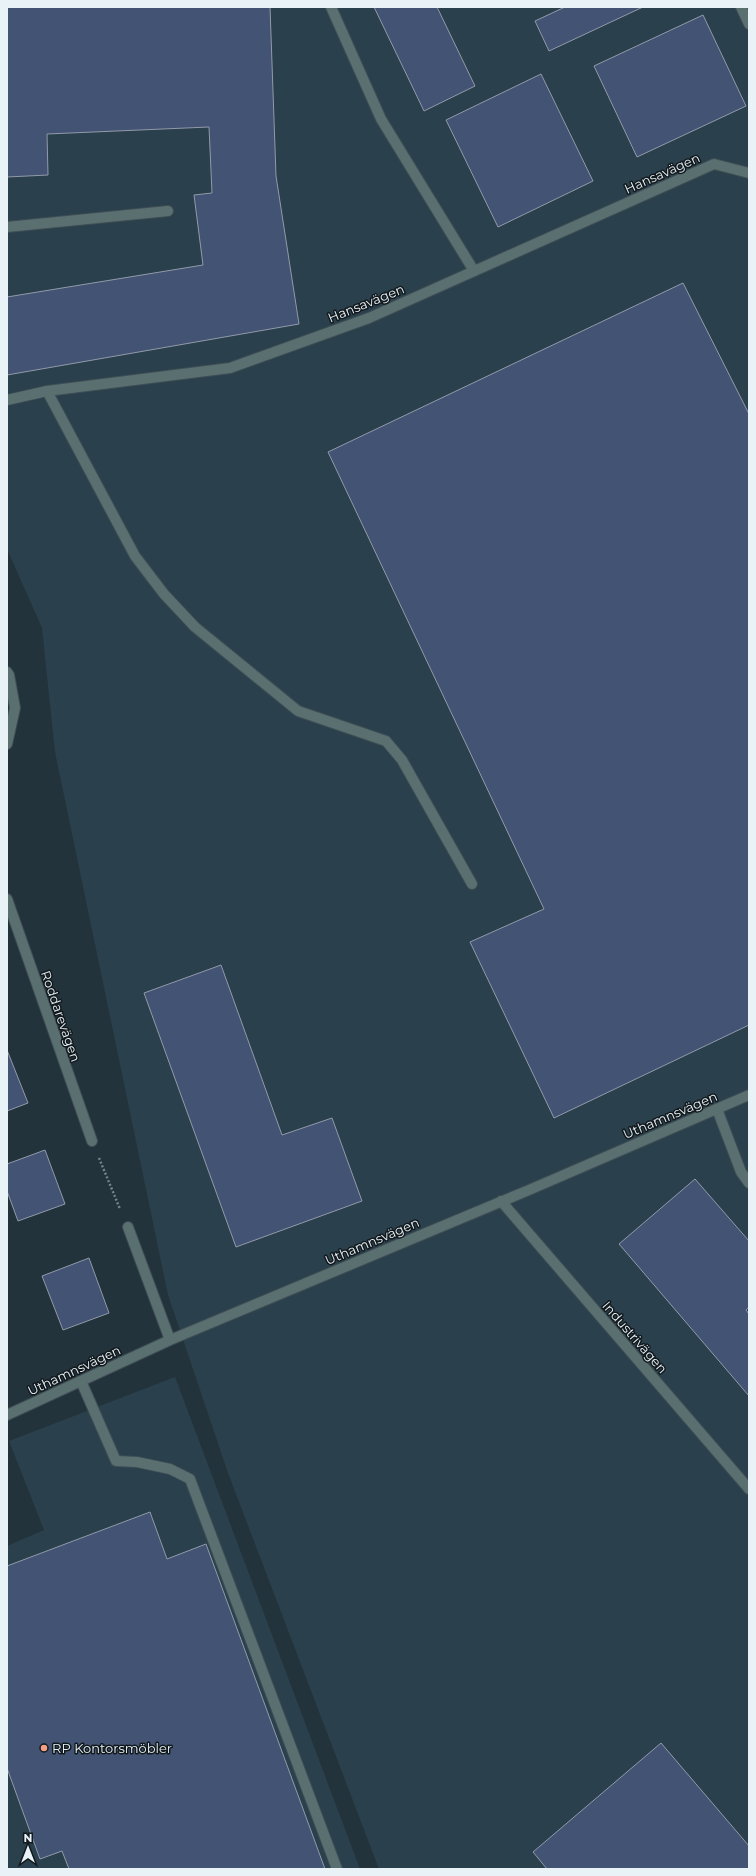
<svg xmlns="http://www.w3.org/2000/svg" width="756" height="1876" font-family="Montserrat,sans-serif">
	<style>
		.built { fill: #2a404c }
		.building { fill: #435373; stroke: #929aaa }
		.lines { fill: none; stroke-linecap: round; stroke-linejoin: round }
		.service-casing { stroke: #3f4e55; stroke-width: 12 }
		.minor-casing { stroke: #3f4e55; stroke-width: 12 }
		.path { stroke: #75838a; stroke-width: 2.5; stroke-dasharray: 2 2; stroke-linecap: butt }
		.service { stroke: #5a7070; stroke-width: 10 }
		.minor { stroke: #5a7070; stroke-width: 10 }
		.poi-dot { fill: #f39f85; stroke: #12191d; stroke-width: 1.5 }
		.labels { text-anchor: middle; dominant-baseline: central; stroke-width: 3; stroke-linejoin: round; paint-order: stroke }
		.street-label { font-size: 13px; fill: #e8f2f7; stroke: #12191d }
		.poi-label { font-size: 13px; fill: #e8f2f7; stroke: #12191d; text-anchor: start }
	</style>
	<rect width="100%" height="100%" fill="#23333b"/>
	<path class="built" d="M7,7H749V1869H379L228,1473L168,1295L55,752L42,628L7,549Z
		M175,1377L360,1869H7V1546L44,1530L9,1441Z"/>
	<path class="building" d="M7,7H270L276,176L299,324L7,375V297L203,265L194,195L212,193L209,127L47,134L48,175L7,177Z
		M374,7H437L475,86L424,111Z
		M565,7H643L549,51L535,21Z
		M703,15L746,106L637,157L594,66Z
		M541,74L593,181L498,227L446,120Z
		M683,283L749,414V1025L554,1118L470,942L544,909L328,452Z
		M221,965L282,1135L332,1118L362,1201L236,1247L144,993Z
		M7,1050L28,1103L7,1111Z
		M45,1150L65,1204L18,1221L7,1191V1164Z
		M695,1179L749,1241V1307L746,1310L749,1314V1396L619,1244Z
		M89,1258L109,1313L63,1330L42,1276Z
		M150,1512L167,1559L206,1544L325,1869H69L62,1851L40,1859L7,1768V1566Z
		M661,1743L749,1846V1869H547L533,1852Z"/>
	<g class="lines">
		<defs>
			<path id="service" d="M331,7L381,119L474,271
				M741,7L749,24
				M7,227L168,211
				M47,391L135,556L164,594L195,627L298,711L386,741L402,760L472,884
				M717,1109L741,1172L749,1183
				M81,1381L116,1461L137,1462L170,1469L190,1479L337,1869"/>
			<path id="minor" d="M7,400L47,391L230,368L369,318L714,164L749,173
				M7,672L9,675L15,708L7,744
				M7,899L92,1141
				M501,1201L749,1489
				M128,1227L170,1340
				M7,1415L170,1340L529,1190L749,1095"/>
		</defs>
		<use href="#service" class="service-casing"/>
		<use href="#minor" class="minor-casing"/>
		<path class="path" d="M99,1158L120,1209"/>
		<use href="#service" class="service"/>
		<use href="#minor" class="minor"/>
	</g>
	<circle class="poi-dot" cx="44" cy="1748" r="4"/>
	<g class="labels">
		<g class="street-label">
			<text transform="translate(662 173) rotate(-24)">Hansavägen</text>
			<text transform="translate(366 303) rotate(-22)">Hansavägen</text>
			<text transform="translate(61 1016) rotate(71)">Roddarevägen</text>
			<text transform="translate(670 1115) rotate(-23)">Uthamnsvägen</text>
			<text transform="translate(372 1241) rotate(-23)">Uthamnsvägen</text>
			<text transform="translate(635 1337) rotate(49)">Industrivägen</text>
			<text transform="translate(74 1370) rotate(-25)">Uthamnsvägen</text>
		</g>
		<g class="poi-label">
			<text x="52" y="1748">RP Kontorsmöbler</text>
		</g>
	</g>
	<rect width="756" height="1876" fill="none" stroke="#e8f2f7" stroke-width="16"/>
	<g transform="translate(28 1848)" stroke="#12191d" stroke-width="3" paint-order="stroke">
	<path d="M0-3L7 15L0 10L-7 15Z" fill="#e8f2f7"/>
	<text y="-6" font-size="11" font-weight="bold" text-anchor="middle" fill="#e8f2f7">N</text>
	</g>
</svg>
